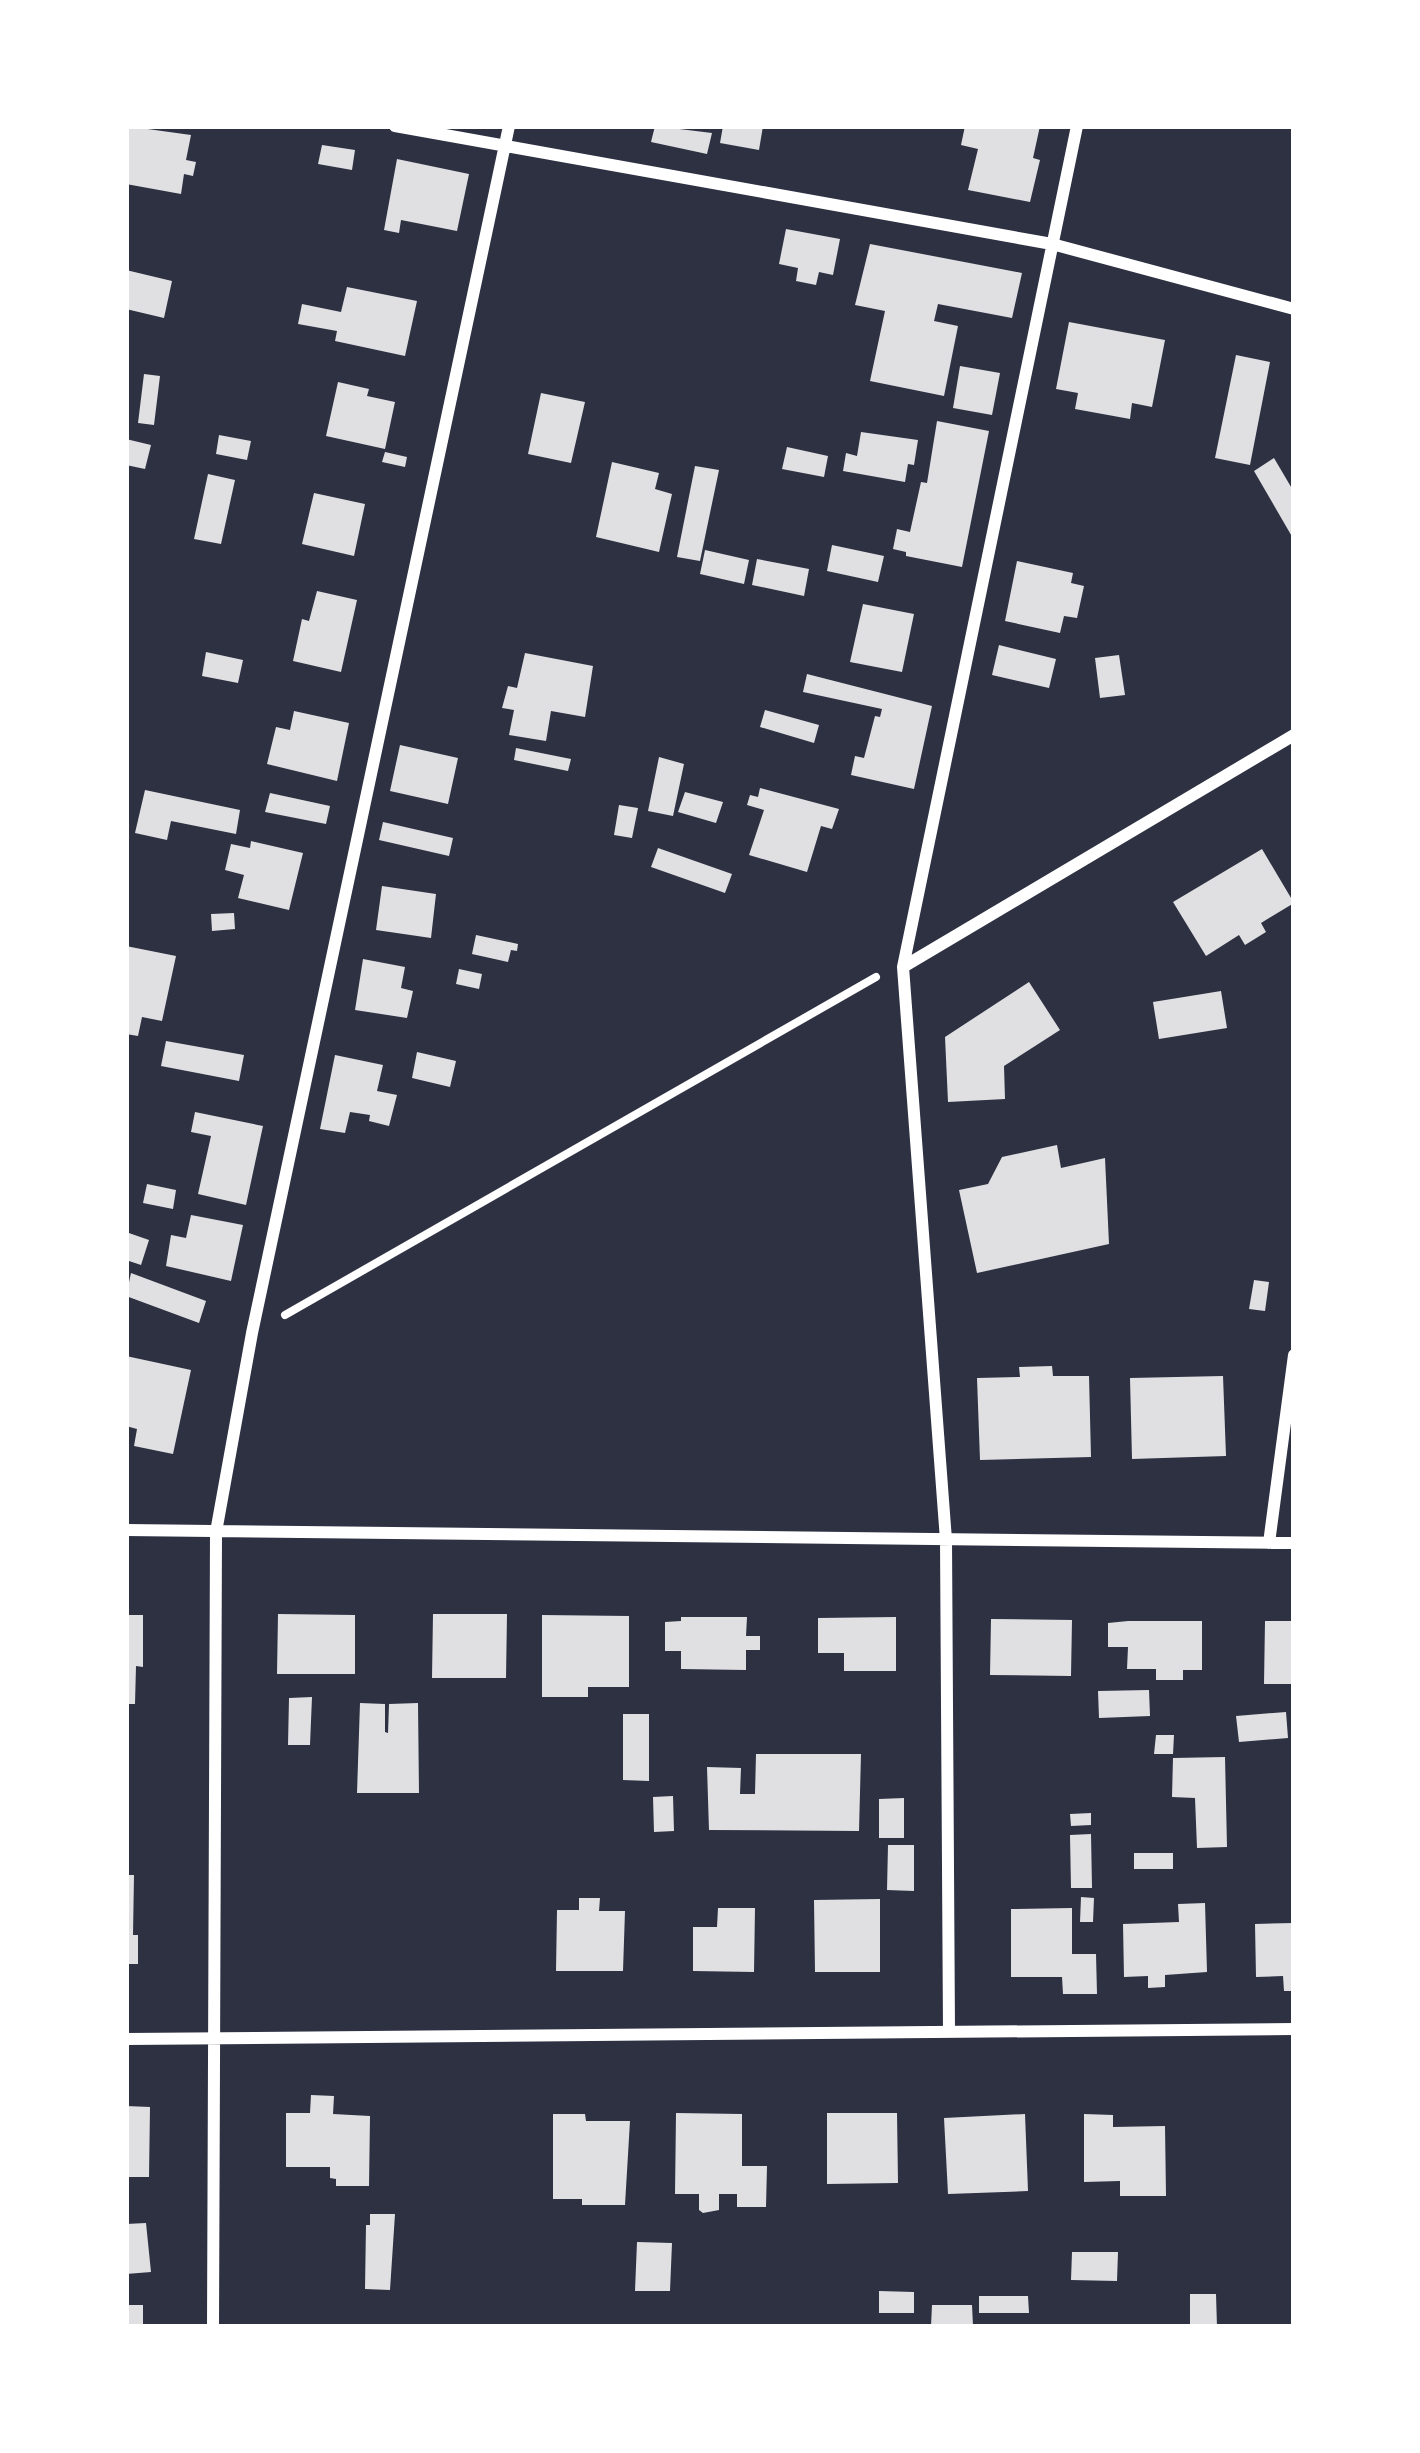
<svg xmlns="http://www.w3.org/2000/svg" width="1420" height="2453" font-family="Bitter,serif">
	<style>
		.building { fill: #e0e0e3 }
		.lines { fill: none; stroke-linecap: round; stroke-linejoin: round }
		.path { stroke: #fff; stroke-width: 8 }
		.minor { stroke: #fff; stroke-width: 12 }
	</style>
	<rect width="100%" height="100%" fill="#2d3142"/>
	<path class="building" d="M126,126L191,135L186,160L196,162L193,176L184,174L181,194L126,184Z
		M655,126L712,133L707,154L651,142Z
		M723,126H763L759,150L720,143Z
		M965,126H1040L1033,158L1040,160L1030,202L968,190L978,149L961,145Z
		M322,145L355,150L352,170L318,164Z
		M397,159L469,174L457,231L401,220L399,233L384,230Z
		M786,229L840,239L833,275L819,272L816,285L796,281L798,268L779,264Z
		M870,244L1022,273L1012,318L938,304L934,321L958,326L944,396L870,381L885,311L855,305Z
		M126,270L172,281L164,318L126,309Z
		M347,287L417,301L405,356L335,341L337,331L298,324L302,304L341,312Z
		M1069,322L1165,340L1152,407L1132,403L1130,419L1075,409L1078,393L1056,389Z
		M1236,355L1270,362L1250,465L1215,458Z
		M960,366L1000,373L992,415L953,408Z
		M144,374L160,376L154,425L138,423Z
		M338,382L369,389L367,396L395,402L385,449L326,436Z
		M541,393L585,402L571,463L528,454Z
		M937,421L989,431L962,567L906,556V552L893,549L897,529L910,532L921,482L927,483Z
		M861,432L918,440L914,465L908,464L905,482L843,471L846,453L857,456Z
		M219,435L251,441L247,460L216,454Z
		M126,439L151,445L145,469L126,465Z
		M787,447L828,456L824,477L782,469Z
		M385,452L407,457L405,467L382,462Z
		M1274,458L1294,492V540L1254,471Z
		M612,462L659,473L655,489L672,494L659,552L596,537Z
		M695,466L719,470L700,561L677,557Z
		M208,474L235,480L221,544L194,539Z
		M314,493L365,504L354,556L302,544Z
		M832,545L884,556L878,582L827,571Z
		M705,550L749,560L744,584L700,574Z
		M757,559L809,569L804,596L752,585Z
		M1017,561L1073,573L1071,583L1084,586L1077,618L1064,616L1060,633L1005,621Z
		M317,591L357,600L341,672L293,661L302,619L309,621Z
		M863,604L914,614L902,672L850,662Z
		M999,645L1056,659L1049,688L992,675Z
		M206,652L243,660L238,683L202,676Z
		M525,653L593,666L585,717L551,711L546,741L509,735L514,710L502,708L508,686L517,688Z
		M1119,655L1125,695L1100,698L1095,658Z
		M807,674L932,706L914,789L851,775L855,756L864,758L875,716L880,717L882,709L803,692Z
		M765,710L819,725L814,743L760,727Z
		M294,711L349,723L337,781L267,764L276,727L290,730Z
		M400,745L458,758L448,804L390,791Z
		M516,748L571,759L568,771L514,760Z
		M659,757L684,764L673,816L648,811Z
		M760,788L839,809L832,829L821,826L807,872L749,855L764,810L747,805L750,795L758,797Z
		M145,790L240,810L236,834L171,821L167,840L135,833Z
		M685,792L723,802L716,823L678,812Z
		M270,793L330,806L326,824L265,812Z
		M619,805L638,808L632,838L614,835Z
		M383,822L453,838L449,856L379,840Z
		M251,841L303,853L289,910L238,898L244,875L225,870L231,844L250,848Z
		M658,848L732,874L725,893L651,867Z
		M1262,849L1294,903L1261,923L1266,932L1245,945L1239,935L1206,956L1173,902Z
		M382,886L436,894L431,938L376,930Z
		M234,913L235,929L212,931L211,914Z
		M476,935L518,944L517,951L511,950L508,962L472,954Z
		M126,946L176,956L162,1021L142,1017L138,1036L126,1034Z
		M363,959L405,967L401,988L413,991L407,1018L355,1010Z
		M459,969L482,974L479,989L456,984Z
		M1029,982L1060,1030L1004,1066L1005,1099L948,1102L945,1037Z
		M1221,991L1227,1028L1159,1039L1153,1002Z
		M166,1041L244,1055L239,1081L161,1066Z
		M417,1052L456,1061L450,1087L412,1078Z
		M335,1055L383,1065L377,1091L397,1095L389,1126L369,1121L370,1115L350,1112L345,1133L320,1129Z
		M195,1112L263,1126L246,1205L198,1194L211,1136L191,1132Z
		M1057,1145L1061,1168L1105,1158L1109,1244L977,1273L959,1190L988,1184L1002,1157Z
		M147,1184L176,1190L173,1209L143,1203Z
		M191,1215L243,1225L231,1281L166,1266L171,1235L186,1238Z
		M126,1232L149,1240L141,1265L126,1260Z
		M131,1273L206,1301L199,1323L126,1296Z
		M1254,1280L1269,1282L1265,1311L1249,1309Z
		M126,1356L191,1370L173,1454L134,1446L137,1429L126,1426Z
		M1052,1366L1053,1376H1089L1091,1457L980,1460L977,1378L1020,1377L1019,1367Z
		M1223,1376L1226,1456L1132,1459L1130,1378Z
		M278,1614L355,1615V1674H277Z
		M433,1614H507L506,1678H432Z
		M126,1615H143V1667L136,1666L135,1704H126Z
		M542,1615L629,1616V1687H588V1697H542Z
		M681,1617H747L746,1636H760V1650H746V1670L681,1669V1651H665V1622L681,1621Z
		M896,1617V1671H844V1653H818V1618Z
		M991,1619L1072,1620L1071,1676L990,1675Z
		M1128,1621H1202V1670H1183V1680H1156V1669H1127L1128,1647H1108V1623Z
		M1265,1621H1294V1684H1264Z
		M1149,1690L1150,1716L1099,1718L1098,1691Z
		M312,1697L310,1745H288L289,1698Z
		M360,1703L385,1704V1732L388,1733L389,1704L418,1703L419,1793H357Z
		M1286,1712L1288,1738L1239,1742L1236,1716Z
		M623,1714H649V1781L623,1780Z
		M1156,1735H1174L1173,1754H1154Z
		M756,1754H861L859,1831L709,1830L707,1767L741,1768L740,1794H755Z
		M1225,1757L1227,1847L1197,1848L1195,1798L1172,1797L1173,1758Z
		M673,1796L674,1831L654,1832L653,1797Z
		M904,1798V1838H879V1799Z
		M1091,1813V1825L1071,1826L1070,1814Z
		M1091,1834L1092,1888H1071L1070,1835Z
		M888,1845H914V1891L887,1890Z
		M1134,1853H1173V1869H1134Z
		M126,1875H134L133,1935H138V1964H126Z
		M1081,1897L1094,1898L1093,1922H1080Z
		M579,1898H600L599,1911H625L623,1971H556L557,1910H579Z
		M880,1899V1972H815L814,1900Z
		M1205,1903L1207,1972L1165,1975V1987L1148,1988V1976L1124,1977L1123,1924L1179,1922L1178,1904Z
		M718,1908H755L754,1972L693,1971V1927H717Z
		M1072,1908V1954H1096L1097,1994H1063L1062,1977H1011V1909Z
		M1294,1923V1991H1284L1283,1976L1256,1977L1255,1924Z
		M311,2095L334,2096L333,2114L370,2116L369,2186H336V2179L330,2178V2167H286V2113H310Z
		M126,2106L150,2107L149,2177H126Z
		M676,2113L742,2114V2166H767L766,2207H737V2194H719V2210L703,2213L699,2210V2194H675Z
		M827,2113H897L898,2183L827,2184Z
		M553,2114H585L586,2121H630L625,2205H582V2199H553Z
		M1025,2114L1028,2191L948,2194L944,2118Z
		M1084,2114L1113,2115V2127L1165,2126L1166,2196H1120V2181L1084,2182Z
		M370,2214H395L390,2290L365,2289L366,2225H370Z
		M146,2223L151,2272L126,2274V2224Z
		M637,2242L672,2243L670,2291H635Z
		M1072,2252H1118L1117,2281L1071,2280Z
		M879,2291L914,2292V2313H879Z
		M1190,2294H1216L1217,2327H1190Z
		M979,2296H1028L1029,2313H979Z
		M126,2305H143V2327H126Z
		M932,2305H972L973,2326H931Z"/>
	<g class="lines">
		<path class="path" d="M285,1315L876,977"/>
		<path class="minor" d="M395,126L1052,244L1294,309
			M903,967L1294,735
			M126,1530L1294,1543
			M1269,1543L1294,1355
			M949,2032L946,1540L903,967L1077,126
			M126,2039L1294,2029
			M213,2327L216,1532L252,1333L509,126"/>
	</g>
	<rect width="1420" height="2453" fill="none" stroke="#ffffff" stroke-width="258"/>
</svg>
